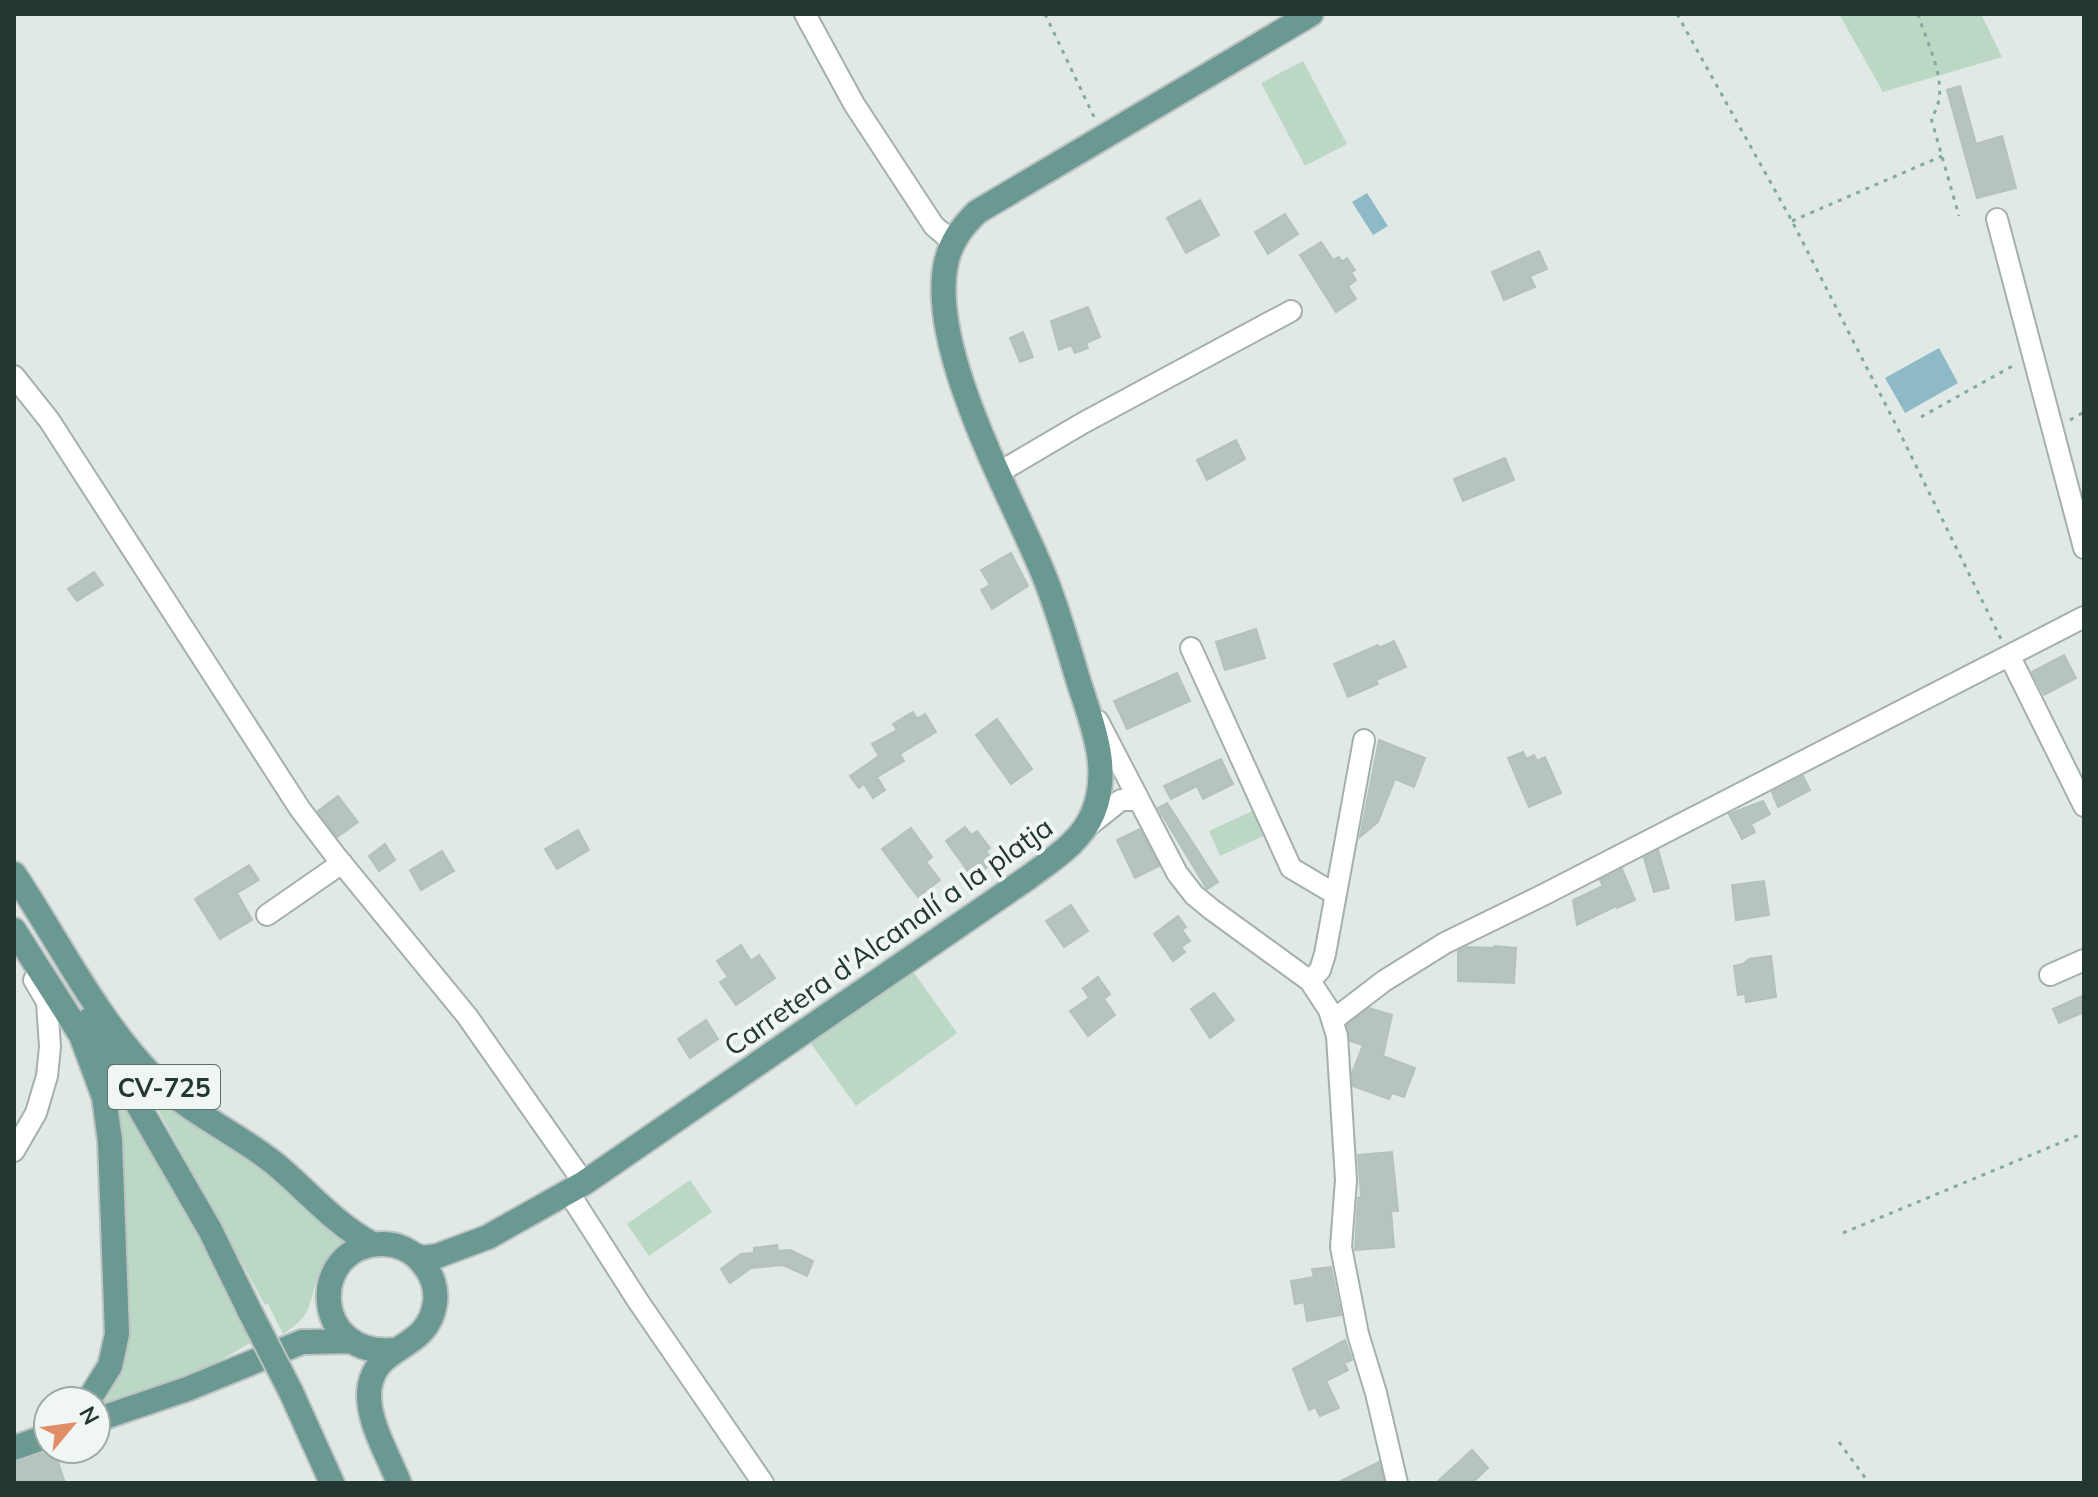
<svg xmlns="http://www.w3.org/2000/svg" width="2098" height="1497" font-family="Mulish,sans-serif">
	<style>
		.green { fill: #bbd8c5 }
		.water { fill: #8ebac8 }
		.building { fill: #b6c3bf; stroke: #b3c2bd; stroke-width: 2 }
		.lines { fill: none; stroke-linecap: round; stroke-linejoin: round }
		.minor-casing { stroke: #a4b0ad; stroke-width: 24 }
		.major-casing { stroke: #bdc3c2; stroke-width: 28 }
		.path { stroke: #84a9a0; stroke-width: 3; stroke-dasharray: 4 6; stroke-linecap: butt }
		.minor { stroke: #fff; stroke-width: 20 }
		.major { stroke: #6a9991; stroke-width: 24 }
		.major-bridge-casing { stroke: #bdc3c2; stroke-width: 28; stroke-linecap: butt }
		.major-bridge { stroke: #6a9991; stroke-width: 24 }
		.labels { text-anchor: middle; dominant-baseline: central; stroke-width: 8; stroke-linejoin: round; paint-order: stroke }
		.shield { fill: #f0f6f3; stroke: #60706d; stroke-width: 2 }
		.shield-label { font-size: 26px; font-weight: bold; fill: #233733 }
		.street-label { font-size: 28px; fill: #233733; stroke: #f0f6f3 }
	</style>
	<rect width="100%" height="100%" fill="#e0e9e6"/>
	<path class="green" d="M1839,14H1981L2002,57L1883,92Z
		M1303,61L1347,144L1305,166L1261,83Z
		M1257,809L1268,834L1220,856L1209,831Z
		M912,970L957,1033L856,1106L809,1041Z
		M144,1084L257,1159L326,1227L345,1240C337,1249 327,1258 321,1270C306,1301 318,1312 283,1334L268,1304L265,1305Z
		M114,1085L226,1287L252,1342L195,1375L96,1407L110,1388L120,1367Z
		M690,1180L712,1212L649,1256L627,1224Z"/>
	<path class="water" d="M1367,193L1388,226L1373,235L1352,202Z
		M1939,348L1958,383L1905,413L1885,378Z"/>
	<path class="building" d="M1960,86L1976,144L2002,136L2016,188L1977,198L1947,90Z
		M1200,200L1219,235L1186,253L1167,218Z
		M1285,214L1298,234L1268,254L1255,232Z
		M1321,242L1333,260L1339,257L1342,262L1347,258L1355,270L1351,272L1356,280L1348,286L1356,299L1336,312L1300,255Z
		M1539,251L1547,269L1530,276L1535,287L1504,300L1492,272Z
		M1088,307L1100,337L1086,343L1088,348L1075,353L1071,345L1059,350L1051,321Z
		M1023,332L1033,357L1020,362L1010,338Z
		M1236,440L1245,459L1207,480L1197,460Z
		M1505,458L1514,480L1463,501L1454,479Z
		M1011,553L1028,586L992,609L981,590L990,585L981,570Z
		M94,572L103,585L77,601L68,589Z
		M1256,629L1265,658L1225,670L1216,642Z
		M1394,641L1406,667L1376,680L1378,684L1348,697L1334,664L1378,645L1379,648Z
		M2064,655L2076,678L2044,695L2032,672Z
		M1177,673L1190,701L1127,729L1114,701Z
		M913,712L917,719L925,714L936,732L900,754L904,761L877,777L885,790L873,798L864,784L859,788L850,776L879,756L872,744L897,730L893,724Z
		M997,719L1032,769L1011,784L976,735Z
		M1379,740L1425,758L1414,787L1395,779L1378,822L1360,837Z
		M1523,752L1526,759L1534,755L1537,761L1545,757L1561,793L1529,807L1508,758Z
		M1221,759L1233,784L1203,799L1197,786L1171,799L1164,786Z
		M1803,776L1810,790L1778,807L1772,792Z
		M338,796L358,822L337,837L318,811Z
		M1763,801L1770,814L1751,824L1755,832L1742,839L1729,814Z
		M1167,803L1218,882L1207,889L1158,808Z
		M965,827L971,835L977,831L990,848L986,851L994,862L973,878L946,841Z
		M911,828L932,857L926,862L940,880L918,897L882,849Z
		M1140,829L1159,866L1135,878L1117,840Z
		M578,830L589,850L557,869L545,849Z
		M385,844L395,860L379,871L369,856Z
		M1658,850L1669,888L1654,892L1644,858Z
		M442,851L454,871L421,890L410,870Z
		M249,865L259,880L237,893L252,920L220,939L195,899Z
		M1622,869L1635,900L1617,908L1616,906L1577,925L1573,900L1603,886L1600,880Z
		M1764,881L1769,915L1736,920L1732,885Z
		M1071,905L1088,931L1064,947L1046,921Z
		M1178,916L1186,927L1182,930L1190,941L1181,947L1185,952L1173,961L1154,934Z
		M741,945L751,961L759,955L775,978L736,1005L720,982L728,977L717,961Z
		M1494,946L1516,948L1514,983L1458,981V951L1467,947L1494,948Z
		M1771,956L1776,997L1746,1002L1745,994L1738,995L1734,966L1743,964L1749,959Z
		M1098,977L1110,994L1104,999L1115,1015L1088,1036L1070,1011L1089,998L1083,988Z
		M1214,993L1234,1020L1210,1038L1191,1009Z
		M2084,995V1012L2059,1023L2053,1009Z
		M1369,1008L1392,1015L1383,1056L1415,1068L1404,1097L1392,1093L1389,1099L1353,1086L1352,1073L1363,1045L1350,1041L1347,1025Z
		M706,1020L718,1039L690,1058L678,1039Z
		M1392,1152L1398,1211H1391L1394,1247L1355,1250L1358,1198L1361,1197L1358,1155Z
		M777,1245L778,1251L790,1250L813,1261L807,1276L783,1265L751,1268L730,1283L721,1269L741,1254L754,1253V1248Z
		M1331,1267L1341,1315L1307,1321L1304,1302L1295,1304L1291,1281L1314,1277L1312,1269Z
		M1345,1340L1352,1360L1344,1363L1348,1370L1326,1381L1339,1408L1320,1416L1315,1407L1309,1410L1293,1369Z
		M54,1450L65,1483H14V1463Z
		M1472,1450L1488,1468L1472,1483H1436Z
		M1379,1462L1384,1483H1337Z"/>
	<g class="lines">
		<defs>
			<path id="minor" d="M805,14L854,104L934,226L953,242
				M1997,219L2084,548
				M14,376L49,420L300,809L335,855L467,1016L584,1183
				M998,473L1083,423L1291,311
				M1191,648L1291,868L1335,894
				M2010,657L2084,806
				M1098,721L1177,873L1194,895L1211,909L1310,981L1329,1010L1337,1036L1346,1180L1341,1247L1358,1334L1376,1393L1397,1483
				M1087,827L1121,800H1137
				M267,915L342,863
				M2050,975L2084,960
				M1310,981L1320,970L1325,954L1364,740
				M1333,1020L1384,981L1445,943L1545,894L2084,617
				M14,1151L36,1113L47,1076L50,1047L47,1002L34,980
				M569,1193L638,1301L763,1483"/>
			<path id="major" d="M14,874C60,943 97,1020 155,1079C190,1113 236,1133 274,1163C308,1191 332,1222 372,1244
				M14,930L81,1035L104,1097L110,1141L117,1334L110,1366L88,1401
				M89,1020L210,1230L250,1312
				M415,1255L423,1258L437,1256L488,1237L584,1183L1029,877C1053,859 1081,842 1093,813C1111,770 1093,726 1079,683C1068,647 1058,609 1043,573C1010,493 928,349 946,263C951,241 962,227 977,212L1311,14
				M396,1350C310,1359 308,1246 381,1244C397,1243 413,1251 423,1264C432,1274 437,1289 435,1303C428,1351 378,1343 370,1385C364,1417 388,1454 399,1483
				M291,1392L332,1483
				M96,1420L187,1389L302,1342L350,1341
				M14,1448L48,1436"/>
		</defs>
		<use href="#minor" class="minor-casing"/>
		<use href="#major" class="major-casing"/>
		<path class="path" d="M1045,14L1095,119
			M1677,14L1792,221L1896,425L2001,639
			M1918,14C1927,44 1953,90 1931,118L1959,216
			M1792,221L1942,156
			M1921,417L2016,364
			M2070,420L2084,412
			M1843,1233L2084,1133
			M1839,1442L1869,1483"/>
		<use href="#minor" class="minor"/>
		<use href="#major" class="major"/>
		<defs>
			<path id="major-bridge" d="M250,1312L291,1392"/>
		</defs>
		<use href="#major-bridge" class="major-bridge-casing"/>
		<use href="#major-bridge" class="major-bridge"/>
	</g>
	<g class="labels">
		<rect class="shield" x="108" y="1065" width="112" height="44" rx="6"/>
		<g class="shield-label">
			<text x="164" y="1087">CV-725</text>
		</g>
		<g class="street-label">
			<text transform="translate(888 936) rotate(-35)">Carretera d'Alcanalí a la platja</text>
		</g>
	</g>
	<rect width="2098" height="1497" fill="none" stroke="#233733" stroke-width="32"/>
	<g transform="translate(72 1425) rotate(61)"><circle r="38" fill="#f0f6f3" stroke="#9eaaa6" stroke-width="2"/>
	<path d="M0-6L14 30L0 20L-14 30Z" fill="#e18e66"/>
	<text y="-12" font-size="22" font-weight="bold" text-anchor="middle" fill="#233733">N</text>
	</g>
</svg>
